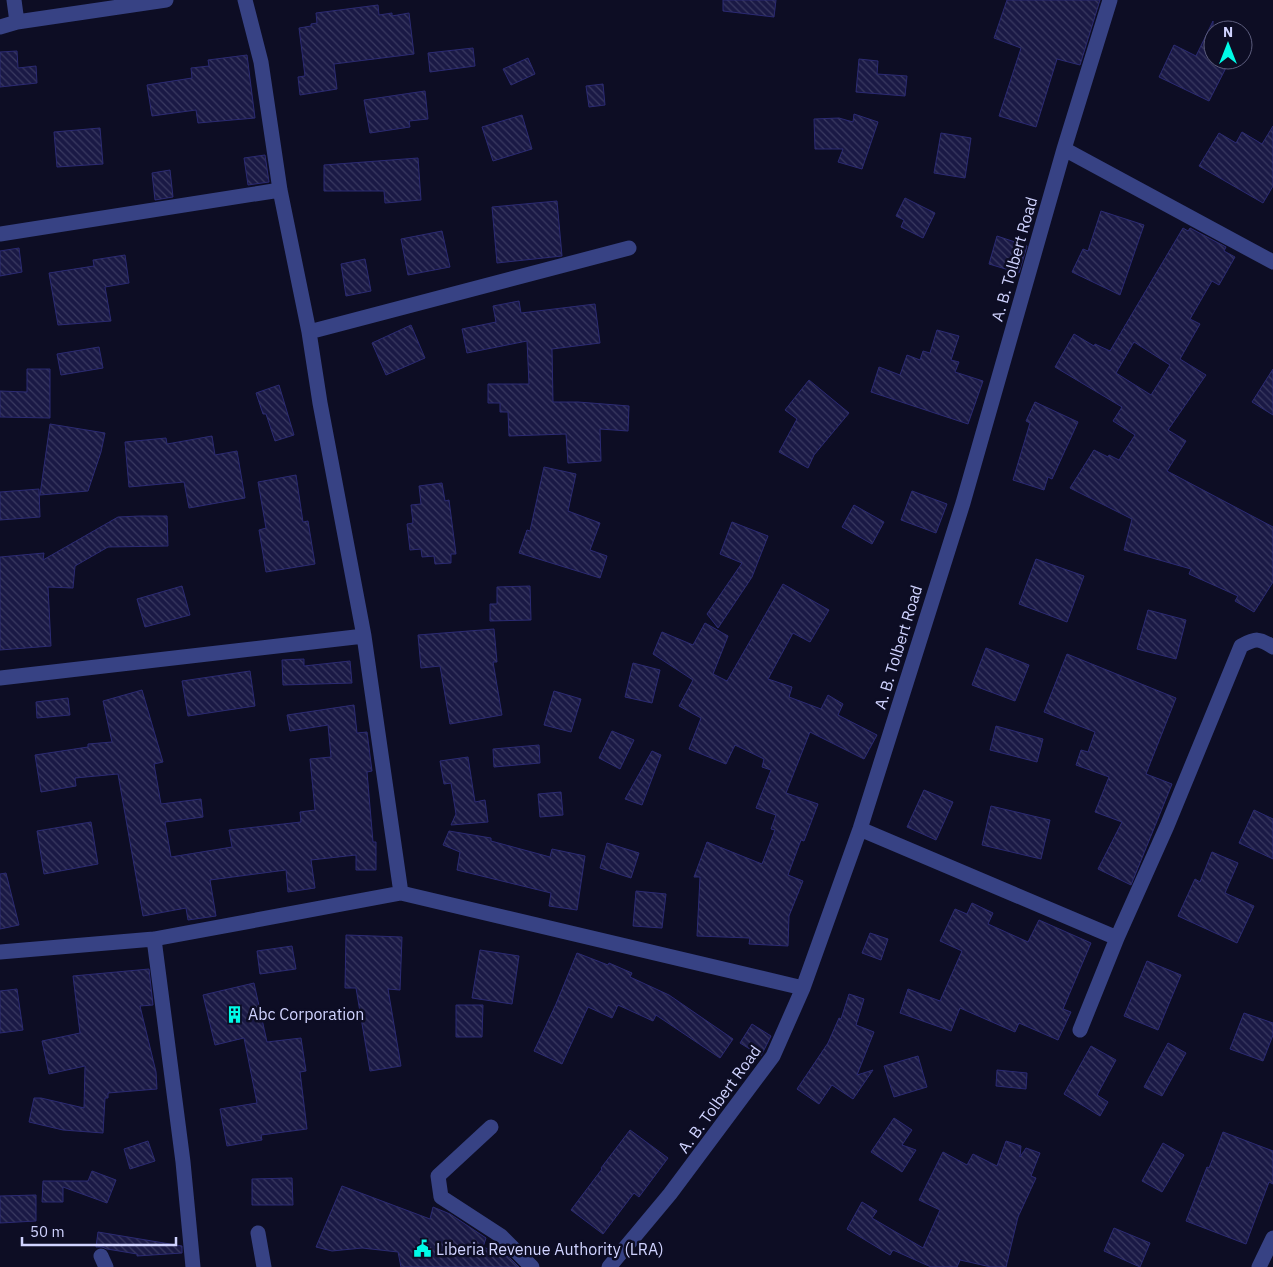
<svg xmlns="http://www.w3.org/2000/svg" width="1273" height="1267" font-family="'IBM Plex Sans',sans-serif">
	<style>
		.building { fill: url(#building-back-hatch); stroke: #2b2a72; fill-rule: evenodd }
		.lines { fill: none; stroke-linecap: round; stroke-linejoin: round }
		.minor { stroke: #374284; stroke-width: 15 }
		.labels { text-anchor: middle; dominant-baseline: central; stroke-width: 5; stroke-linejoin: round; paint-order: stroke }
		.street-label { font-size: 16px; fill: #d0d3ff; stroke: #0d0d24 }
		.poi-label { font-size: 16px; fill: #d0d3ff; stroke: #0d0d24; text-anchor: start }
	</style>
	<defs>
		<pattern id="building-back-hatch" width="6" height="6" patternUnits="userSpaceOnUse" patternTransform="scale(1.25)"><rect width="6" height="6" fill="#1a1945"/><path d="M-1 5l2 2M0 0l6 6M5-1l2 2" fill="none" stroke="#3a3a61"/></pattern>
	</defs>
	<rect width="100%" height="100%" fill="#0d0d24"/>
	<path class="building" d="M723,0H776L774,17L723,11Z
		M1007,0H1100L1080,65L1057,59L1036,127L999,116L1021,48L994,38Z
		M378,5L379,15L392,13V16L409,13L414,54L334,64L337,89L300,95L298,77L305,76L299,28L311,26V24L317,23L316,13Z
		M1213,21V60H1230L1209,101L1159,77L1174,45L1196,56Z
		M473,48L475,66L430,72L428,53Z
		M17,51L18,68L36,66L37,83L0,87V52Z
		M247,55L255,118L198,123L196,110L152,116L147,85L192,78L191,68L209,66L208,60Z
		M528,58L535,74L511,85L503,69Z
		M859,59L878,61L877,74L907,76L905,96L856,92Z
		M603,84L605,105L589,107L586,86Z
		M425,91L428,119L409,121L410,127L370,133L364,100Z
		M854,114L878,122L862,169L838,162L843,149H815L814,119L839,118L853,122Z
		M522,115L532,149L493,161L482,127Z
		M1273,126V186L1263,203L1199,166L1219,133L1236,143L1242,132L1262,144Z
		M100,128L103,164L57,167L54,132Z
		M941,133L971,138L965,178L934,173Z
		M265,155L269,182L248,185L244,158Z
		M418,158L421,200L385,203L384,191H324V165Z
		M170,170L173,197L155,200L152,173Z
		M905,198L935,213L923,238L901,227L904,220L896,216Z
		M557,201L562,256L497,263L492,207Z
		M1101,211L1144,225L1120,295L1072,272L1083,249L1088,251Z
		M1183,228L1188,231L1190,228L1226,247L1224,251L1235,257L1219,285L1212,281L1190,319L1200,324L1180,359L1206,375L1168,430L1186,441L1167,471L1273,527V582L1254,612L1235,601L1238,596L1189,574L1191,569L1124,550L1132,519L1070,488L1094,450L1108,457L1109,455L1119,460L1135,435L1113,421L1122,407L1055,367L1074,334L1094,346L1095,344L1110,351ZM1134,342L1170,365L1151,395L1116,373Z
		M442,231L450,267L408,275L401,239Z
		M997,236L1027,246L1019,273L989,264Z
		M19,248L22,272L0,276V251Z
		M125,255L129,283L105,287L111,321L58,325L49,273L94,266L93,260Z
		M365,259L371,291L346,296L341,264Z
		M519,301L521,313L595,304L600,343L552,349L553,402H578L629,406L628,431L600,429L601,461L568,463L566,434L509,436L508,412H500V403H488V384H529L527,341L467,353L462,329L496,322L493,306Z
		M411,325L425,358L386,375L372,343Z
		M937,330L959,336L951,360L959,362L955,372L983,381L968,424L871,392L879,367L900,375L907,355L920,360L923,351L930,353Z
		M99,347L103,368L61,375L57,354Z
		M27,369H50V418L0,417V391L27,392Z
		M1273,369V415L1252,402Z
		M809,380L849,413L814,455L808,468L779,452L797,419L785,410Z
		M279,385L294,435L275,441L266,414H263L256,393Z
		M1035,402L1078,422L1052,479L1048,477L1044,490L1013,480L1030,423L1026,421Z
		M50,424L105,433L101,452L88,491L40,495Z
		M212,436L215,455L237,451L245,498L189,508L184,482L129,487L125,442L166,438L167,444Z
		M544,467L576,474L568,511L600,523L590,550L607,556L600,578L519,553L527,530L530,531Z
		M296,475L303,522L308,521L315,564L266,572L259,530L266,528L258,482Z
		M442,483L445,501L449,500L456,554H451V563L435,564L434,556L422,557L421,549L410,550L407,524L413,523L411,505L421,504L419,486Z
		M39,489L40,517L0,520V492Z
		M912,491L947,504L936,533L901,520Z
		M854,505L884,522L872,544L842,527Z
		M140,516H167L168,546L108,547L75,566L73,588L48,587L51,646L0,650V557L44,553L43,560L118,517Z
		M732,522L768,536L752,577L718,628L707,614L742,563L720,554Z
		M1036,559L1084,576L1067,622L1019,604Z
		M783,584L829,610L810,642L793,633L768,679L792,687L789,697L821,709L828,695L843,704L838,715L877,735L864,759L810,732L786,793L818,804L804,841L801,840L788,875L803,881L789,916L788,946L749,944L750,938L697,936L700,877H694L707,842L762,864L775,830L771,829L776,815L756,808L771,770L762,767L764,759L735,745L726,764L689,749L701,718L679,706L693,680L653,654L662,632L693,645L705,623L728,636L713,674L727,681Z
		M182,586L190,615L145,627L137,599Z
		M530,586L531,620L490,621V604H497V587Z
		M1148,610L1186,620L1176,659L1137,649Z
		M494,629L497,662H493L502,715L450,724L440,666L421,668L418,635Z
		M986,648L1029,665L1015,701L972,685Z
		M1067,654L1176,698L1146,774L1172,784L1131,885L1098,869L1122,822L1095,812L1109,777L1076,765L1081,750L1088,752L1095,732L1044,712Z
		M304,659V666L350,661L352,683L283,685L282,660Z
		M633,663L660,670L652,703L625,697Z
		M250,671L255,706L188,716L182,681Z
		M142,690L163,762L154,764L161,804L201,799L203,817L165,822L171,857L232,847L229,830L301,822L300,812L315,810L310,759L331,757L328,725L290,731L287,715L354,705L357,733L367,732L372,771L367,772L373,842H376V870H356V855L311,860L315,888L288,892L286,870L210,880L216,916L188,920L186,908L143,916L118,774L75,778L76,786L41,792L35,755L88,747V744L112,742L103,701Z
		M554,691L581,699L571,732L544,725Z
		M68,698L70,715L37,718L36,702Z
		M996,726L1043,739L1037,762L990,750Z
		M612,731L634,740L620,769L599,758Z
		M539,745L540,763L494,767L493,749Z
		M652,751L661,755L642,805L625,799Z
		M468,757L475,802L485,800L488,822L451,825L456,814L451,783L444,784L440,761Z
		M924,790L953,802L936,840L907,827Z
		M561,792L563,815L540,817L538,794Z
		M991,806L1050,820L1041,859L982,845Z
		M1254,810L1273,819V859L1239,843Z
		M91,822L98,864L44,874L37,831Z
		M449,831L491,838V841L550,857L552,849L585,856L577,910L549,906L551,893L457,870L460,852L443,845Z
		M607,843L639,853L631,878L600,868Z
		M1212,852L1238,863L1225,893L1254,906L1237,943L1178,916L1195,879L1200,882Z
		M6,873L19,925L0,929V874Z
		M636,891L666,894L662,928L633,926Z
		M972,903L993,913L988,924L1028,942L1039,920L1091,943L1063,1009L1071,1012L1058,1040L1019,1023L1015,1032L960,1008L951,1031L900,1013L908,989L940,1001L962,951L940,941L955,909L967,914Z
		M870,933L888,939L881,960L862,953Z
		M346,935L402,937L400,990L388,989L401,1066L370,1071L356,988H345Z
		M292,946L296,969L260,974L257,951Z
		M480,950L519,956L512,1004L472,998Z
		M577,953L608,965L609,963L632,973L630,977L669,995L733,1039L720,1058L656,1015L653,1021L618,1005L612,1018L588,1007L562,1064L534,1051L556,1004Z
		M1147,961L1181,975L1158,1030L1124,1016Z
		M149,969L153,1005L140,1006L156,1072L157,1089L108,1093V1098H105L103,1133L63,1130L29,1122L34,1098H41L84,1108L85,1066L49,1074L42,1041L80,1033L73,976Z
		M254,983L267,1042L301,1038L306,1071L300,1072L307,1129L261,1135L262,1140L227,1146L220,1109L257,1103L244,1038L215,1045L203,995Z
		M17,989L23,1030L0,1033V991Z
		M849,994L864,999L856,1025L874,1032L857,1075L873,1070L853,1099L832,1085L819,1104L797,1089L828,1043L839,1018L841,1019Z
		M456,1005H483L482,1037H456Z
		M1244,1013L1273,1023V1035L1263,1061L1230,1049Z
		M752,1024L771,1036L761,1056L740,1043Z
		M1168,1043L1186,1053L1162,1096L1144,1087Z
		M1091,1046L1116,1060L1097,1095L1108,1102L1100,1116L1064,1094Z
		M918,1056L927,1087L894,1097L884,1066Z
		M997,1070L1027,1073L1026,1089L996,1086Z
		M894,1118L912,1130L902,1145L916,1150L902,1172L871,1152Z
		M630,1130L668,1158L639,1197L634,1193L603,1234L571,1210L602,1169L601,1168Z
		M1223,1132L1273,1151V1184L1269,1182L1246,1244L1186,1221L1207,1167L1209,1168Z
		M148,1141L155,1161L130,1169L124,1149Z
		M1006,1141L1021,1146L1020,1157L1026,1148L1040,1153L1031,1176L1036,1178L1018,1217L1006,1267H991L960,1260L957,1267H931L893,1250L890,1255L847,1229L862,1202L877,1211L872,1218L923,1248L940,1210L919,1200L943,1152L967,1165L973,1154L997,1166Z
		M1163,1143L1184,1155L1162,1192L1142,1181Z
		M92,1171L116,1180L107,1203L63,1187V1202H42L43,1181H88Z
		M292,1178L293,1205H252V1179Z
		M342,1186L430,1219L433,1207L450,1214L486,1238L483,1247L509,1257L519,1267H401L398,1252L362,1248L332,1251L316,1247Z
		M36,1195V1221L0,1223V1196Z
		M1114,1228L1150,1243L1140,1267L1104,1251Z
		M98,1232L182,1246V1253L137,1256V1254L107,1249L102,1247H96Z"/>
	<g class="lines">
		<path class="minor" d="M14,0L17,22
			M245,0L261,62L280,190L309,332L320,403L364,636L401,893L803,988
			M0,27L17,22L166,0
			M1064,149L1273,262
			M0,234L280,190
			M309,332L629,248
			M0,678L364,636
			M860,829L1117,938
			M154,939L183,1162L193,1267
			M0,952L154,939L401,893
			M1080,1030L1117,938L1167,826L1241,646C1256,638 1259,638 1273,647
			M491,1127L438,1176L441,1197L501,1236L532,1267
			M258,1233L264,1267
			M101,1256L106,1267
			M609,1267L670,1194L773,1056L803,988L860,829L963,503L1064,149L1110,0
			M1259,1267L1273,1238"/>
	</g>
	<defs>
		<symbol id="building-bare" viewBox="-9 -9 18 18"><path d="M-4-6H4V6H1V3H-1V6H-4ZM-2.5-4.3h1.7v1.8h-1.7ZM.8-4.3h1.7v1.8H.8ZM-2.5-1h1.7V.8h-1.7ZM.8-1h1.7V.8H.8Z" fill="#00fbe7" stroke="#0d0d24" stroke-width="2.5" paint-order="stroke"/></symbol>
		<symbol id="civic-bare" viewBox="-9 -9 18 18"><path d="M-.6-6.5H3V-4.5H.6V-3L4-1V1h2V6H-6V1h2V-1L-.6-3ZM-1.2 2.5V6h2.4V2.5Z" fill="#00fbe7" stroke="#0d0d24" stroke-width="2.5" paint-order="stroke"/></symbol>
	</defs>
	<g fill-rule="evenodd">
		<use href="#building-bare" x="222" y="1002" width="25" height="25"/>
		<use href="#civic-bare" x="410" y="1236" width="25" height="25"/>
	</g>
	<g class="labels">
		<g class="street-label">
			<text transform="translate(1014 259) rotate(-74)">A. B. Tolbert Road</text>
			<text transform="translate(898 647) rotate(-73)">A. B. Tolbert Road</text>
			<text transform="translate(719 1099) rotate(-54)">A. B. Tolbert Road</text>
		</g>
		<g class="poi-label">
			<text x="248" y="1014">Abc Corporation</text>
			<text x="436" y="1249">Liberia Revenue Authority (LRA)</text>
		</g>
	</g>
	<g transform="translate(1228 45)"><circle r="24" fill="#0d0d24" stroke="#5b5c7c"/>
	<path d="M0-4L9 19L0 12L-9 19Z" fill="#00fbe7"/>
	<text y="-8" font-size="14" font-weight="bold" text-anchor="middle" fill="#d0d3ff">N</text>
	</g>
	<path d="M22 1237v8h154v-8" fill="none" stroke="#d0d3ff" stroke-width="2.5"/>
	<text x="30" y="1237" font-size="15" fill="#d0d3ff" stroke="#0d0d24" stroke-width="4" paint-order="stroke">50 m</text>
</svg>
